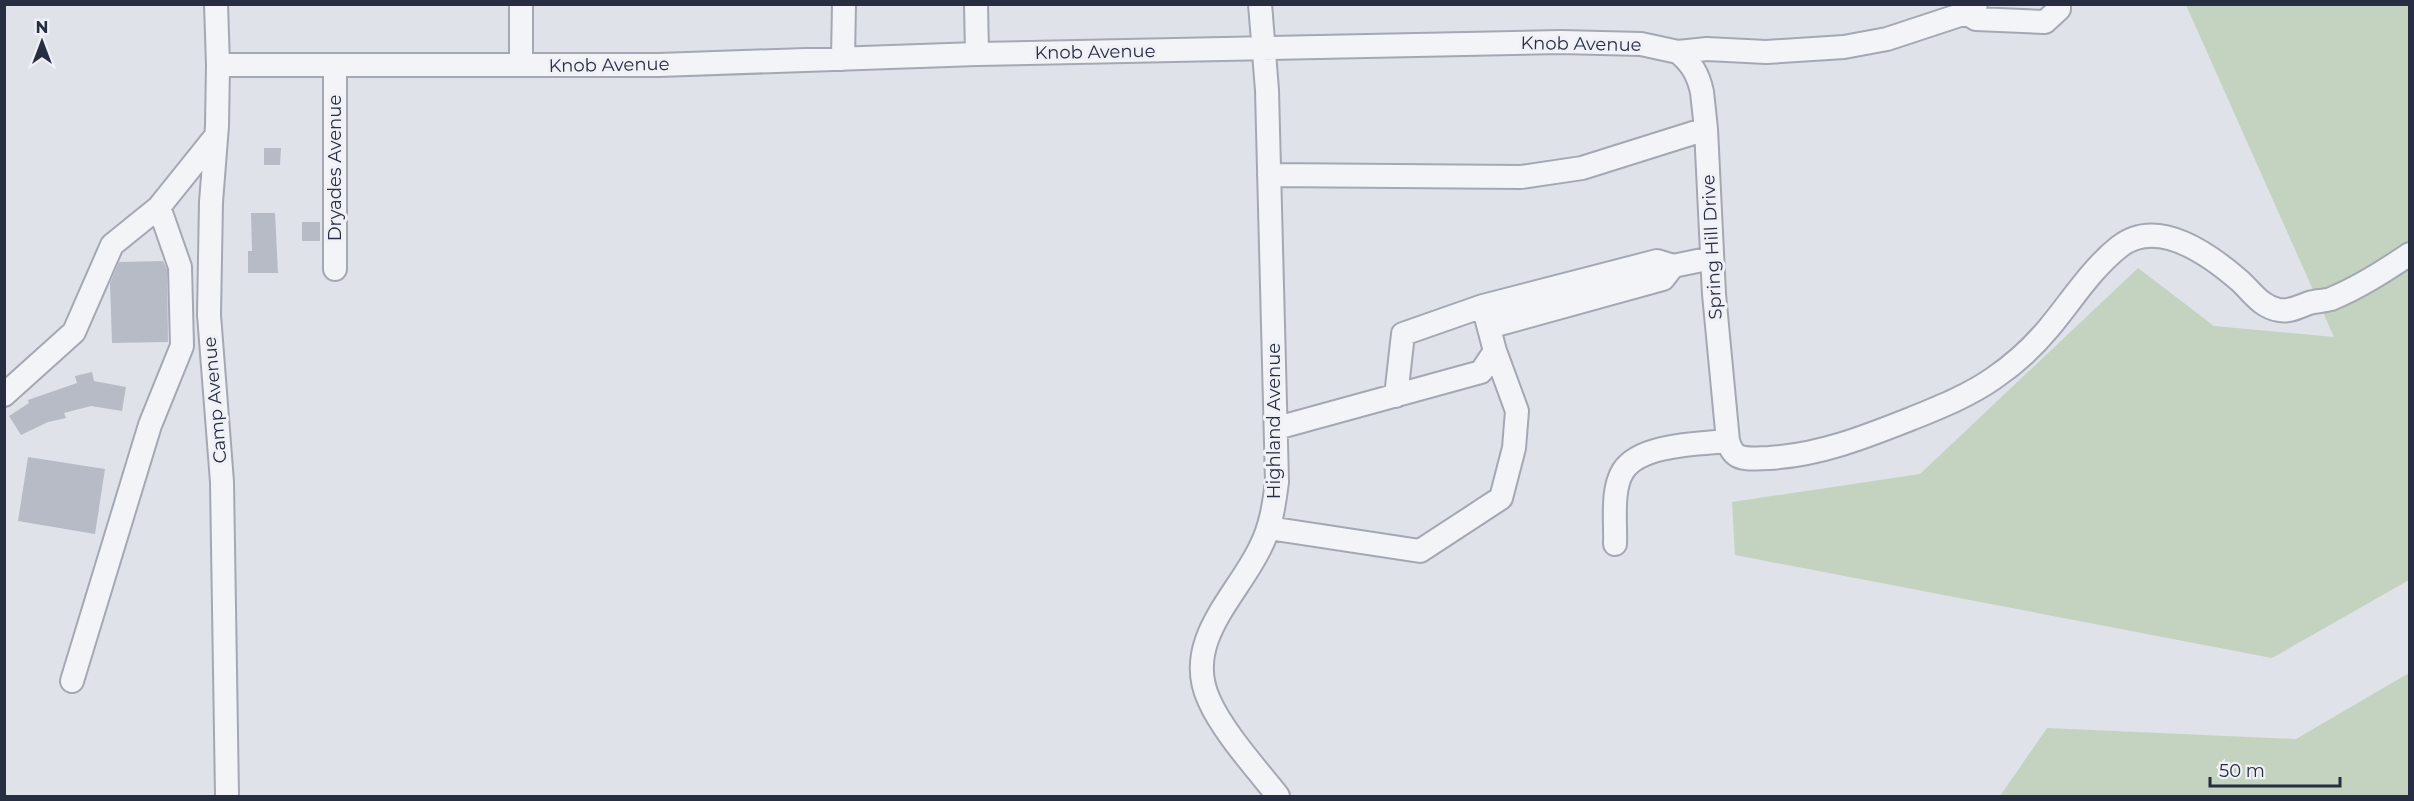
<svg xmlns="http://www.w3.org/2000/svg" width="2414" height="801" font-family="Montserrat,sans-serif">
	<style>
		.green { fill: #c3d3c0 }
		.building { fill: #b6bbc6 }
		.lines { fill: none; stroke-linecap: round; stroke-linejoin: round }
		.minor-casing { stroke: #a4a8b3; stroke-width: 26 }
		.minor { stroke: #f2f4f7; stroke-width: 22 }
		.labels { text-anchor: middle; dominant-baseline: central; stroke-width: 6; stroke-linejoin: round; paint-order: stroke }
		.street-label { font-size: 18px; fill: #272e41; stroke: #eff1f7 }
	</style>
	<rect width="100%" height="100%" fill="#dfe2e9"/>
	<path class="green" d="M2186,5H2409V580L2272,658L1735,555L1732,502L1920,474L2138,268L2214,326L2334,337Z
		M2409,673V796H2000L2047,728L2296,739Z"/>
	<path class="building" d="M264,148H281L280,165H264Z
		M251,213H275L278,273H248V251H252Z
		M302,222H320V241H302Z
		M163,261L167,269L168,342L112,343L110,283L119,262Z
		M92,372L94,381L126,387L122,411L91,406L64,413L66,418L48,422L21,435L9,416L29,403L28,400L77,383L75,376Z
		M28,457L105,469L95,534L18,521Z"/>
	<g class="lines">
		<defs>
			<path id="minor" d="M216,4L218,65L217,126L211,202L209,315L222,482L227,796
				M976,4L977,54
				M1260,4L1267,90L1277,482C1274,505 1271,527 1260,548C1237,596 1182,642 1209,700C1223,732 1256,768 1278,796
				M1966,13L1976,19L2045,22L2059,9V4
				M1678,52C1692,64 1698,74 1702,92L1706,129L1714,294L1728,441C1730,447 1732,453 1738,456C1746,460 1760,458 1769,458C1820,455 1865,437 1913,418C1940,407 1970,395 1994,378C2013,365 2033,347 2048,329C2070,303 2091,269 2119,247C2158,216 2210,255 2240,281C2252,292 2261,307 2279,310C2290,312 2298,307 2309,303C2316,301 2324,301 2331,299C2360,287 2384,271 2410,254
				M843,59L844,4
				M218,65H659L977,54L1561,42L1641,44L1678,52L1707,49L1766,52L1844,47L1887,39L1966,13L1976,4
				M521,65V4
				M335,67V269
				M1269,175L1521,177L1582,168L1706,129
				M1489,327L1663,279L1673,266
				M4,395L74,332L112,245L159,207L216,136
				M1396,396L1403,334L1483,306L1657,261L1673,266L1712,258
				M1277,428L1481,372L1495,351L1483,306
				M1269,528L1420,551L1501,498L1514,448L1517,411L1495,351
				M1615,544C1616,523 1611,490 1623,471C1640,444 1699,444 1728,441
				M72,681L150,425L182,346L180,267L159,207"/>
		</defs>
		<use href="#minor" class="minor-casing"/>
		<use href="#minor" class="minor"/>
	</g>
	<g class="labels">
		<g class="street-label">
			<text transform="translate(1581 44) rotate(1)">Knob Avenue</text>
			<text transform="translate(1095 52) rotate(-1)">Knob Avenue</text>
			<text transform="translate(609 65) rotate(-1)">Knob Avenue</text>
			<text transform="translate(335 168) rotate(-90)">Dryades Avenue</text>
			<text transform="translate(1712 247) rotate(-93)">Spring Hill Drive</text>
			<text transform="translate(215 400) rotate(-95)">Camp Avenue</text>
			<text transform="translate(1274 421) rotate(-90)">Highland Avenue</text>
		</g>
	</g>
	<rect width="2414" height="801" fill="none" stroke="#272e41" stroke-width="12"/>
	<g transform="translate(42 42)" stroke="#eff1f7" stroke-width="4.5" paint-order="stroke">
	<path d="M0-4.5L10 22L0 15L-10 22Z" fill="#272e41"/>
	<text y="-9" font-size="16" font-weight="bold" text-anchor="middle" fill="#272e41">N</text>
	</g>
	<path d="M2210 777v9h130v-9" fill="none" stroke="#272e41" stroke-width="3"/>
	<text x="2219" y="777" font-size="18" fill="#272e41" stroke="#eff1f7" stroke-width="4.5" paint-order="stroke">50 m</text>
</svg>
